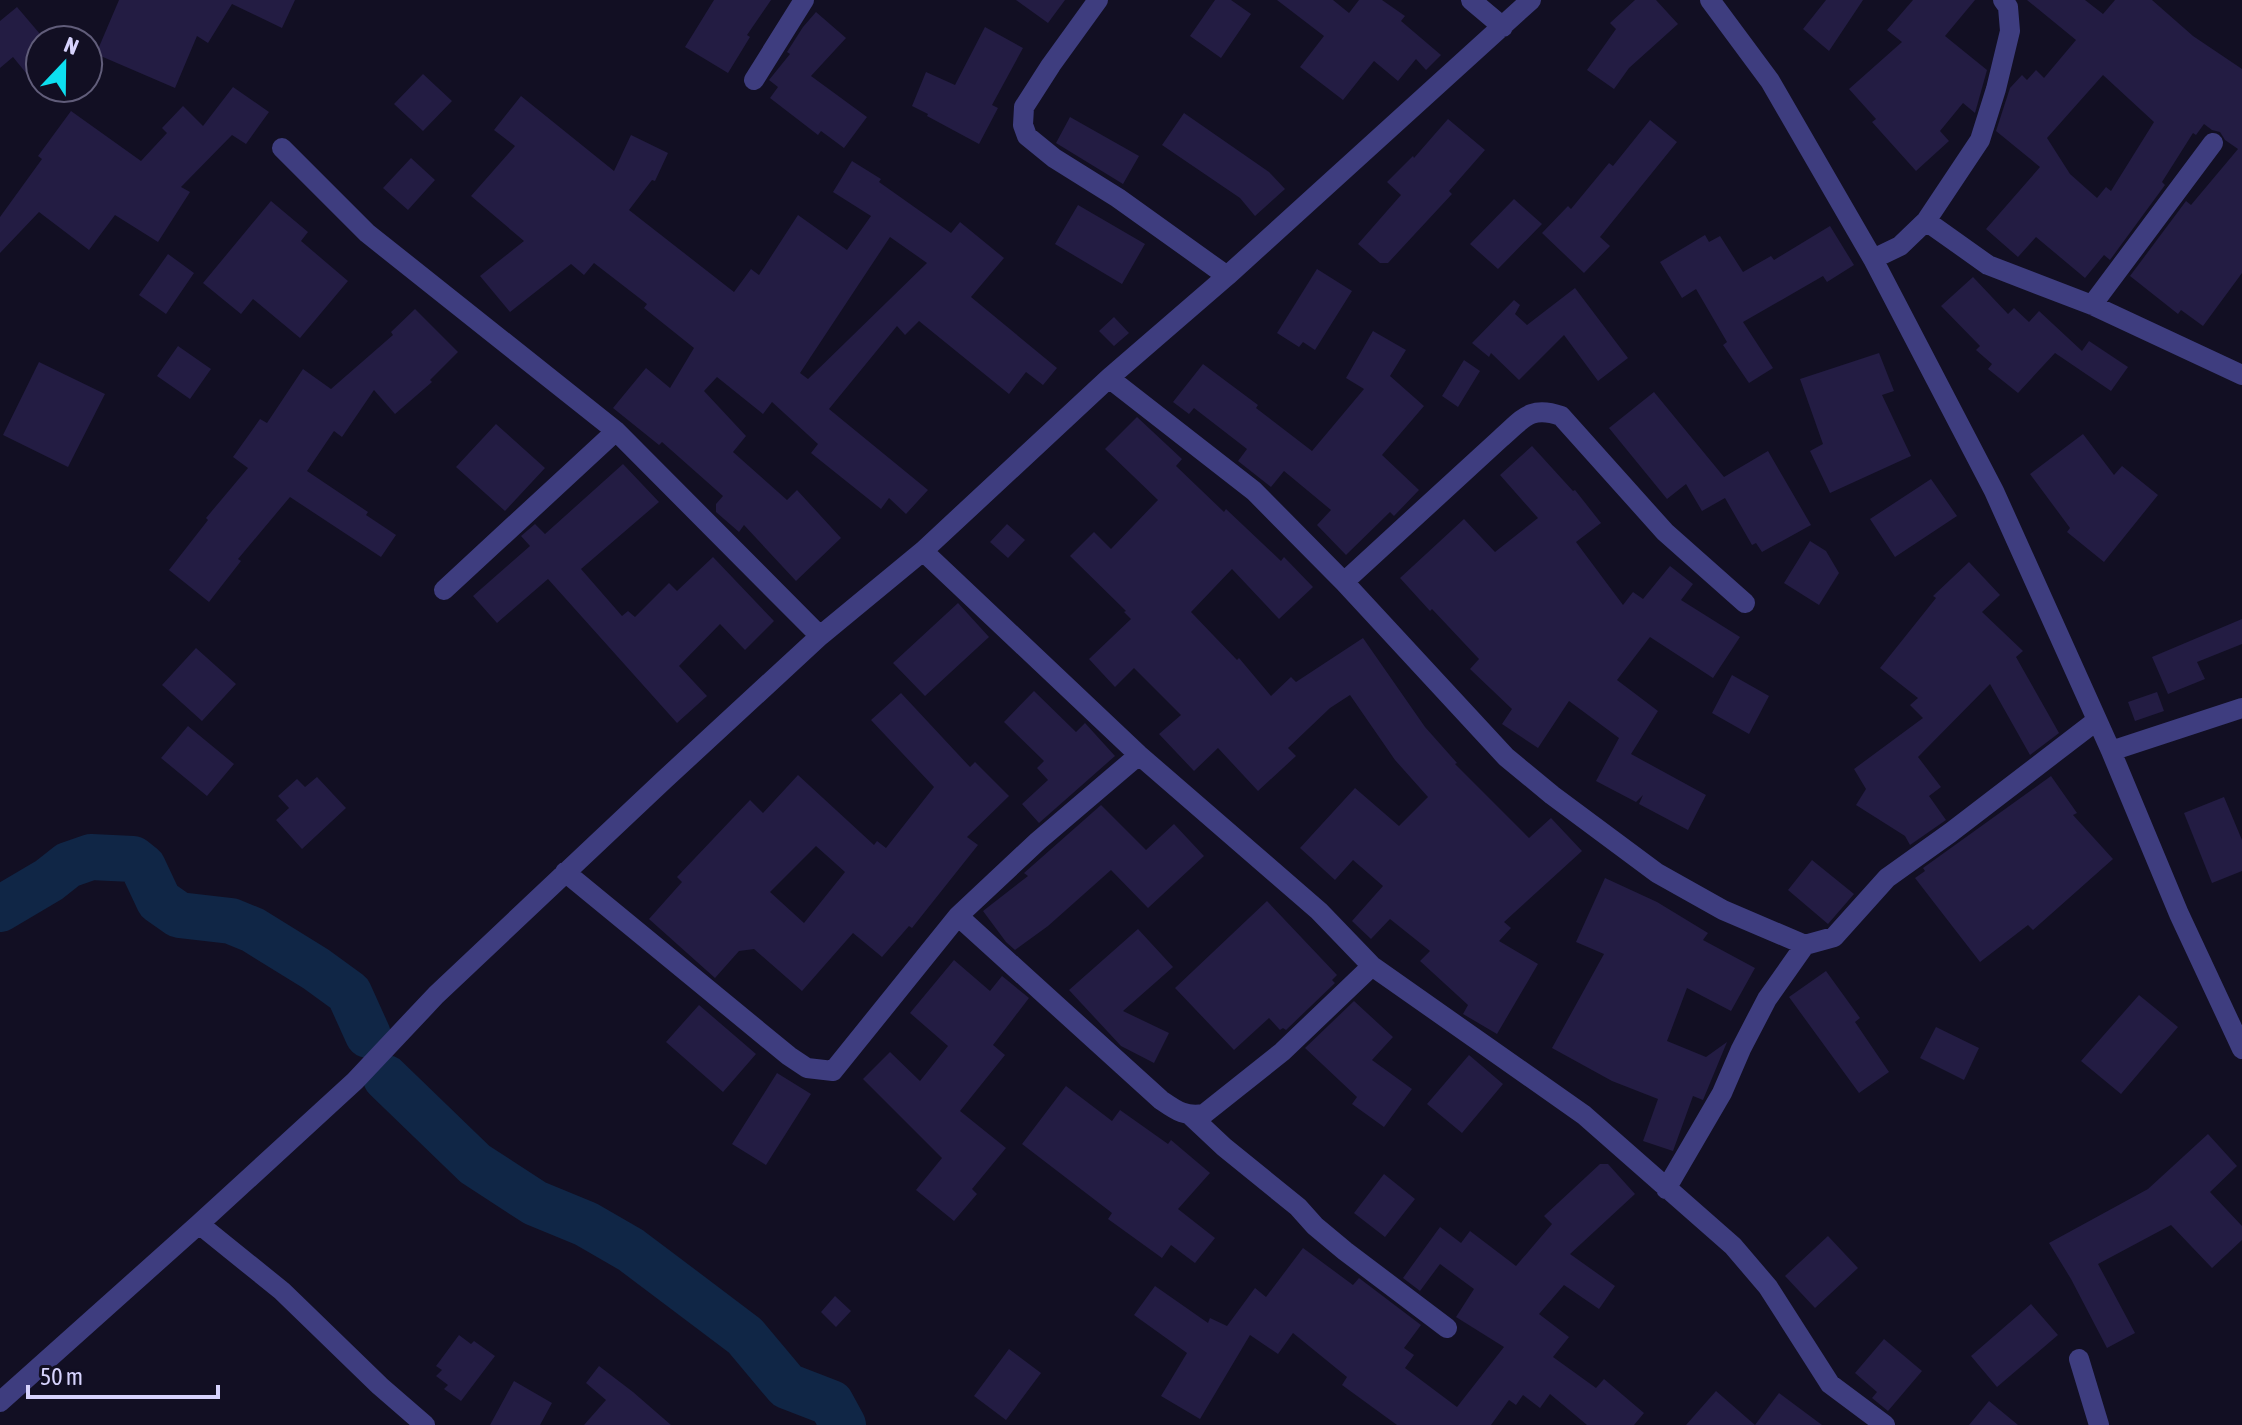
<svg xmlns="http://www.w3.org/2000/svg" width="2242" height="1425" font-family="'Asap Condensed',sans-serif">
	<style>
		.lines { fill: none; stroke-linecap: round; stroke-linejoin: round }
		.river { stroke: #102646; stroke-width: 46 }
		.building { fill: #231c43; fill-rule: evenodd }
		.minor { stroke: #3e3d7f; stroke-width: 20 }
	</style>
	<rect width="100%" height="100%" fill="#120f23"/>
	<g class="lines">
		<path class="river" d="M0,909L49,880L68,865L91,857L133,859L143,867L159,901L179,915L231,921L253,930L316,969L349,993L368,1035
			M386,1078L475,1164L535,1203L586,1224L631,1250L745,1336L787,1386L831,1403L843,1425"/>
	</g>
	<path class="building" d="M119,0H295L282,28L232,4L208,43L197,36L175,88L96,54Z
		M714,0H771L747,35L750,37L728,73L685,47Z
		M1016,0H1065L1048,23Z
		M1215,0H1231L1251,14L1221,58L1190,36Z
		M1277,0H1333L1349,13L1359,0H1382L1405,16L1401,21L1441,55L1426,70L1416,59L1398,81L1374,61L1343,100L1300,67L1324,36Z
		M1635,0H1656L1678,24L1629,68L1614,89L1587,70L1616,29L1610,23Z
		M1826,0H1863L1829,51L1803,29Z
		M1913,0H1975L1945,36L1987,70L1975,113L1963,103L1940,131L1949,141L1916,171L1872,122L1876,119L1849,89L1902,42L1887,30Z
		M2027,0H2085L2103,14L2115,0H2152L2193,36L2242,69V273L2203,326L2181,310L2178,314L2130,276L2186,201L2191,205L2238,149L2225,140L2220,132L2212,130L2204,124L2196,135L2193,133L2162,182L2165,185L2110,260L2104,255L2085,278L2036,237L2018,257L1986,229L2040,167L1996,131L2010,88L2022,75L2027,80L2036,70L2044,78L2076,40ZM2103,75L2154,122L2111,191L2106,187L2097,198L2070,174L2047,138Z
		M17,7L40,34V90L13,57L0,68V21Z
		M816,12L846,38L811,76L867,117L844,148L821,131L818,135L770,98L778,87L769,80L790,54L787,52L803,27Z
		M985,27L1023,48L992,105L998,108L979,144L927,116L928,114L912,106L926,72L955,85Z
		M423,74L452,101L423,131L394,104Z
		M233,87L269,112L246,144L232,135L181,187L190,192L158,242L115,215L89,250L39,212L0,253V217L42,159L38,156L71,111L141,161L167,133L162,128L183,106L203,126Z
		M521,96L614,171L631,135L668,153L655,181L652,180L629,210L734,292L751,269L759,275L798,215L847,250L871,216L833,192L852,161L881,179L879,182L951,233L960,222L1004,258L971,297L1057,368L1043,385L1026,372L1009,394L919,321L905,335L897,326L829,409L928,490L906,514L889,498L881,509L811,453L818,444L772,402L763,414L717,377L704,391L746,436L733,452L787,500L797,490L841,538L796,581L744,525L739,532L716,512V504L723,496L662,442L659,445L613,408L646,368L670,388L694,348L644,308L647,304L594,263L584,275L571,264L510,312L480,276L524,241L471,196L515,146L494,130ZM890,237L927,263L808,379L800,373Z
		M1184,113L1269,172L1285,189L1255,216L1240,198L1162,145Z
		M1070,117L1139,156L1123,184L1056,143Z
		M1448,119L1485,150L1449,191L1452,194L1388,263H1380L1358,244L1401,195L1387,182L1413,156L1414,158Z
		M1650,120L1677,142L1600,237L1610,246L1584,273L1542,233L1568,206L1571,209L1609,163L1613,166Z
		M411,158L435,180L408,210L383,188Z
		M1514,199L1542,224L1498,269L1470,244Z
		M271,201L308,232L301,241L348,281L300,338L253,299L241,314L203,283Z
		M1078,205L1145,244L1122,284L1055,244Z
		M1830,226L1854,265L1827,282L1823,276L1743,322L1773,368L1749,383L1723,345L1727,342L1696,289L1682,298L1660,262L1705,235L1709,242L1720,236L1743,272L1771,256L1774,260Z
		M168,254L194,273L166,314L139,295Z
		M1317,269L1352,291L1315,350L1303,342L1299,347L1277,333Z
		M1973,277L2008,314L2014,308L2029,322L2039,311L2082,351L2089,341L2128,367L2111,391L2055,353L2018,393L1988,369L1992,364L1976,350L1980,346L1941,306Z
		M1575,288L1628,358L1598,381L1564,335L1519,380L1491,353L1489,357L1472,343L1514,300L1520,305L1515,314L1527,325Z
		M415,309L458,352L430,380L432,382L395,414L374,390L342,437L334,431L307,471L368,512L366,515L396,535L381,557L290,497L238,559L241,561L209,602L169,570L208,520L206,518L248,468L233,457L260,419L267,423L303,369L331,389L393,335L391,332Z
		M1114,317L1129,333L1114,346L1099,331Z
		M1373,331L1406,350L1390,376L1424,406L1382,455L1419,490L1394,516L1390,512L1346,555L1317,525L1331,510L1284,471L1271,487L1238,461L1247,449L1194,408L1189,414L1173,402L1203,364L1258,405L1256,408L1312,451L1364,389L1346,378Z
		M178,346L211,369L190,399L157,376Z
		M1879,353L1894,391L1882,395L1911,456L1830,493L1810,451L1823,444L1800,379Z
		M1464,360L1480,371L1458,407L1442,396Z
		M39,362L105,394L68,467L3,435Z
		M1654,392L1724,477L1768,451L1811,525L1762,552L1756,543L1752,545L1725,498L1702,511L1686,484L1667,499L1609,428Z
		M1137,417L1182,459L1176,466L1224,512L1226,509L1281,561L1284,557L1313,587L1279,619L1232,569L1191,612L1237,660L1239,658L1271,696L1291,677L1296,682L1363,638L1425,727L1457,763L1455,764L1529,838L1551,818L1582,851L1504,922L1511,928L1499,941L1538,964L1497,1034L1463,1014L1468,1005L1420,961L1430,951L1390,919L1371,939L1352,921L1383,886L1353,860L1335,880L1300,848L1355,788L1399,826L1428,797L1395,760L1350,695L1330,708L1288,748L1296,756L1258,791L1218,748L1194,771L1159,734L1181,715L1134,668L1115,687L1089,659L1131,619L1124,612L1126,611L1070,556L1094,532L1111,549L1158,500L1105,449Z
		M496,424L545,468L505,511L456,467Z
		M2083,434L2114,475L2122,466L2158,495L2104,562L2067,532L2070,528L2030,474Z
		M1532,446L1573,491L1575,490L1601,523L1576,542L1623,605L1633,592L1643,599L1670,566L1693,584L1681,600L1740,637L1713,678L1650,637L1617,680L1658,711L1631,754L1706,795L1688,830L1639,804L1643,795L1636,802L1596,781L1619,738L1569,701L1538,748L1502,724L1512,709L1470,669L1479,659L1432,609L1430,611L1400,578L1464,519L1495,552L1538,518L1500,475Z
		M623,464L659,502L581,569L622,616L628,611L635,617L669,583L677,591L713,557L774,621L745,650L720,624L679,666L707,696L677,723L548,579L497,623L473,596L530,546L521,536L535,524L545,534Z
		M1931,479L1957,516L1895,557L1870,519Z
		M1007,524L1025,540L1008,558L990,542Z
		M1810,541L1826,551L1839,573L1819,605L1784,583Z
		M1969,562L2000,595L1982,612L2023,651L2016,657L2059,733L2030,755L1990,684L1918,757L1941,787L1929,796L1946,820L1910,845L1905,836L1856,805L1866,789L1854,769L1923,718L1910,705L1918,698L1880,668L1936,598L1933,596Z
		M958,603L989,637L925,696L893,663Z
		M2242,619V644L2197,662L2205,679L2168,694L2152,657Z
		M196,648L236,684L202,721L162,685Z
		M1732,675L1769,696L1749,734L1712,713Z
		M1034,691L1076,732L1085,723L1115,756L1039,823L1022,804L1048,780L1037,768L1044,761L1004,722Z
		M2157,692L2164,711L2135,721L2128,702Z
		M901,693L970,767L975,762L1009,796L967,837L978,845L912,928L909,926L882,957L853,933L802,991L754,949L739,951L715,978L649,919L682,882L677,877L750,800L763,813L798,775L874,845L877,841L886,848L934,787L871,720ZM816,846L845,872L804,923L770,892Z
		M188,726L234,764L207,796L161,758Z
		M2051,776L2077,813L2073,815L2113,859L2033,930L2028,925L1980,962L1915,878L1925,871L1923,868Z
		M317,777L346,808L302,849L276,820L289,808L278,796L297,779L305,787Z
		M2224,797L2242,840V871L2212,883L2184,813Z
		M1101,805L1146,850L1174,824L1204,856L1148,908L1111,870L1048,926L1015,950L1006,942L983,911L1028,876L1024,873Z
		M1812,860L1854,894L1828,924L1788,890Z
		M1605,878L1657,902L1708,933L1703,940L1755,968L1731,1011L1687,988L1667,1041L1706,1057L1727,1042L1703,1100L1693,1096L1673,1151L1643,1141L1658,1099L1612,1081L1552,1048L1604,954L1576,942Z
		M1267,901L1337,975L1332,980L1335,983L1286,1030L1283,1028L1280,1030L1269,1018L1234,1050L1175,988Z
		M1138,929L1173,967L1123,1011L1169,1033L1154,1063L1121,1046L1069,990Z
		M954,960L990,991L1002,976L1029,998L993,1045L1005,1055L960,1111L1006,1148L972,1189L977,1194L954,1221L916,1190L942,1158L863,1079L890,1052L920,1081L948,1046L910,1013Z
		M1826,971L1860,1018L1855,1022L1889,1072L1859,1093L1789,997Z
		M2139,995L2178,1027L2121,1094L2081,1061Z
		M1354,1001L1393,1037L1372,1060L1412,1089L1384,1127L1352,1104L1357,1097L1305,1048Z
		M699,1005L756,1054L723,1092L666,1042Z
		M1936,1027L1979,1048L1964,1080L1920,1058Z
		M1469,1055L1503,1084L1462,1133L1427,1104Z
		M777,1073L811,1094L766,1165L732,1144Z
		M1066,1086L1112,1121L1120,1110L1168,1144L1171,1140L1210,1173L1178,1209L1215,1238L1195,1263L1171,1245L1162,1258L1108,1219L1112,1213L1022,1144Z
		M2208,1134L2237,1166L2210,1192L2242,1226V1240L2212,1268L2171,1225L2098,1264L2135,1333L2107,1348L2071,1279L2049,1243L2148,1189Z
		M1600,1164H1608L1635,1194L1570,1254L1615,1286L1599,1309L1564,1285L1539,1314L1569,1337L1553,1357L1596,1388L1604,1379L1644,1413L1634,1425H1587L1550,1394L1540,1408L1523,1395L1516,1405L1509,1400L1491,1425H1397L1342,1385L1347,1377L1293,1333L1278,1354L1250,1335L1200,1419L1161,1396L1187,1353L1134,1315L1155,1286L1208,1323L1210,1318L1227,1326L1255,1288L1266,1297L1303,1248L1353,1285L1359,1278L1421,1325L1404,1348L1414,1355L1405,1368L1457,1407L1504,1347L1456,1317L1474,1289L1440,1264L1420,1291L1403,1278L1440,1227L1461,1243L1470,1231L1516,1266L1552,1224L1544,1216Z
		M1384,1174L1415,1199L1385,1237L1354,1213Z
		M1828,1236L1858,1268L1815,1308L1785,1276Z
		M835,1296L851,1311L836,1327L821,1312Z
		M2031,1304L2058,1335L1997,1387L1971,1356Z
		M459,1335L471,1344L474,1341L495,1356L461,1401L444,1389L448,1385L436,1376L442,1370L436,1366Z
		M1884,1339L1922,1371L1888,1411L1872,1398L1877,1392L1855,1373Z
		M1009,1349L1041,1373L1006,1420L974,1396Z
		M599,1366L633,1392L671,1425H584L606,1400L586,1383Z
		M514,1381L552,1403L540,1425H490Z
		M1716,1391L1755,1425H1686Z
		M1779,1393L1822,1425H1755Z
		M1989,1401L2018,1425H1969Z"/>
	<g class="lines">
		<path class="minor" d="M1098,0L1051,65L1024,107L1023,125L1027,136L1054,158L1118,198L1227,276
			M1471,0L1503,27
			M1710,0L1770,81L1873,259L1994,491L2111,751L2179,914L2242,1049
			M754,80L804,0
			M282,148L367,233L616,431L820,636
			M1926,221L1980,140L1996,89L2010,31L2008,7L2003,0
			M1873,259L1900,246L1926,221L1988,265L2092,305L2242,375
			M2092,305L2213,143
			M1109,378L1254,491L1344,582L1506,757L1552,795L1657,873L1723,910L1805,945
			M923,551L1139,755L1319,911L1372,966L1584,1115L1733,1246L1768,1287L1830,1384L1885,1425
			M1344,582L1501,438C1523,419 1530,405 1561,416L1665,532L1745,603
			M444,590L616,431
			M2111,751L2242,708
			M565,872L789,1056L807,1068L833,1071L958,916L1038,841L1139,755
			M958,916L1161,1100C1177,1111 1185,1117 1204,1114L1282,1052L1372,966
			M1191,1116L1224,1147L1298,1207L1315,1226L1345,1251L1447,1328
			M1666,1189L1722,1093L1741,1049L1767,999L1805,945L1834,937L1887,878L1950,833L2096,721
			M199,1224L282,1291L380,1386L425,1425
			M2079,1359L2099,1425
			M0,1402L199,1224L355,1081L436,995L664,780L820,636L923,551L1109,378L1227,276L1531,0"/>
	</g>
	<g transform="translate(64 64) rotate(22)"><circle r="38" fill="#120f23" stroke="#615d7a" stroke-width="2"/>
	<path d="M0-6L14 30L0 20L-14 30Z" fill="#0ddff0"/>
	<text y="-12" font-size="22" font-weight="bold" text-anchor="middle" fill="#d7d3fd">N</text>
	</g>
	<path d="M28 1385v12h190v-12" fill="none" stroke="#d7d3fd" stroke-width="4"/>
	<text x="40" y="1385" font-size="24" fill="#d7d3fd" stroke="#120f23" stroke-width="6" paint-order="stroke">50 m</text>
</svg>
